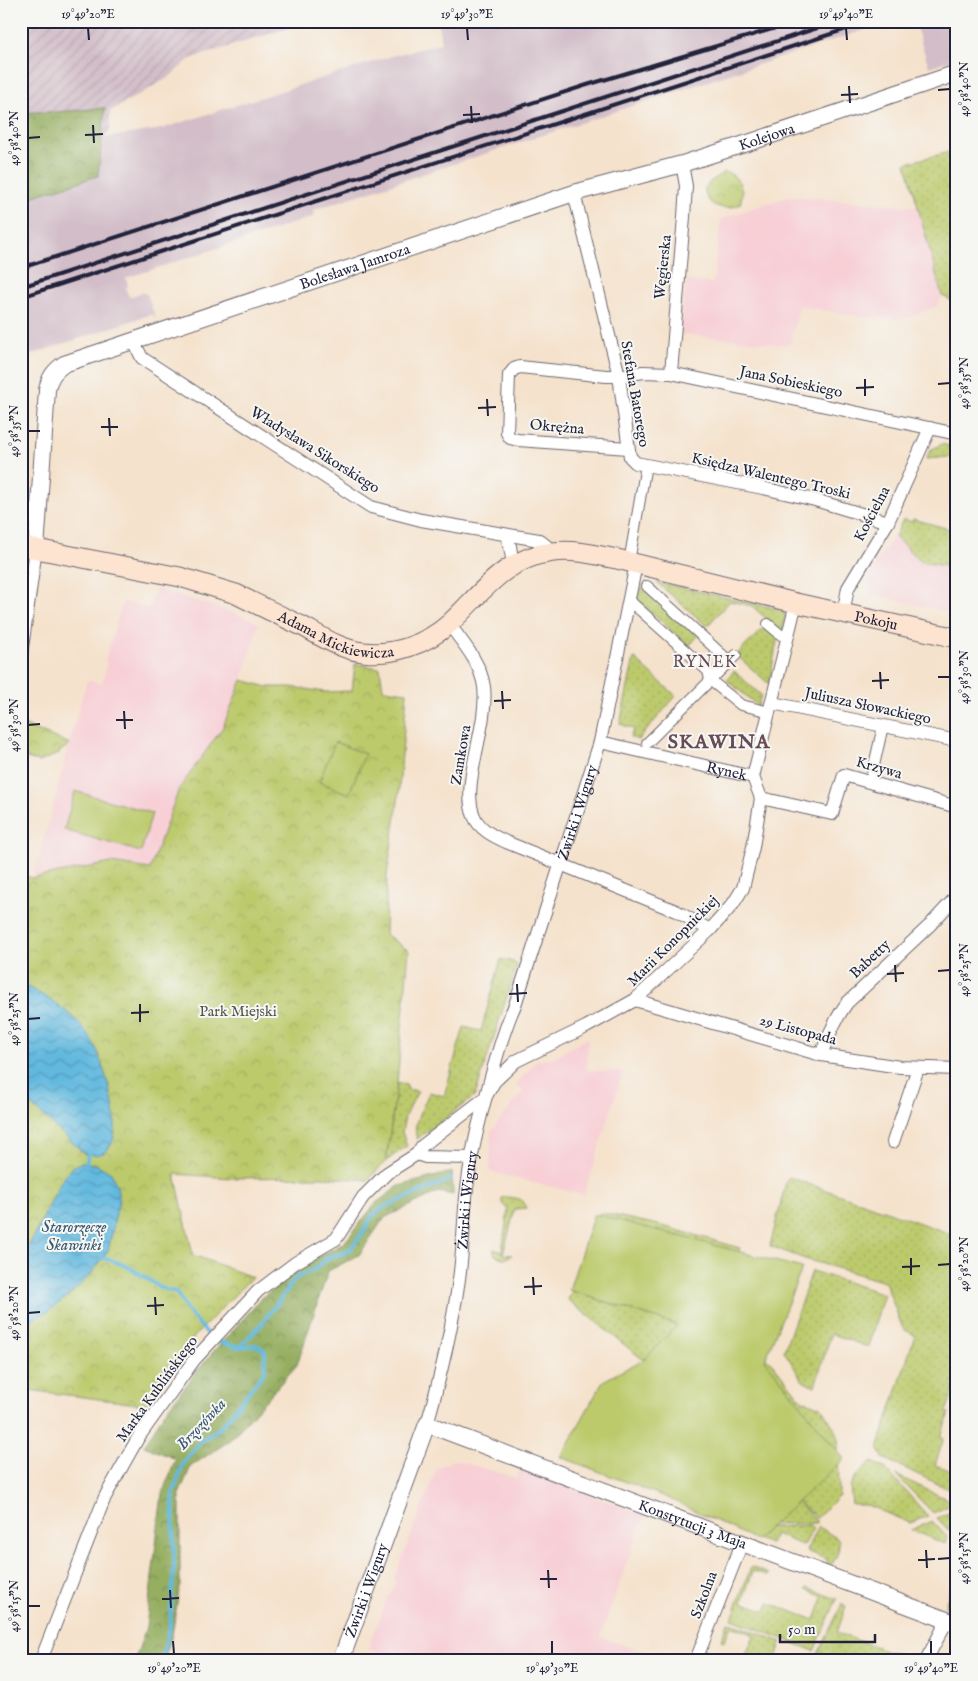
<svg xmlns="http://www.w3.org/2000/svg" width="978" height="1681" font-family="'IM FELL English',serif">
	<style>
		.built { fill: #f7cfd5 }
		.industrial { fill: url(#industrial-furrows) }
		.railway { fill: #d2bdc8 }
		.grass { fill: url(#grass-dots); stroke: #6f7654 }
		.forest { fill: url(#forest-crowns); stroke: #5c684e }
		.park { fill: url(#park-crowns); stroke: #6f7654 }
		.pitch { fill: #bcca6c; stroke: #6f7654 }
		.water { fill: url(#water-waves); stroke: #426e8d }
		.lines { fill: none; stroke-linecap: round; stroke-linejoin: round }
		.stream { stroke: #62b9df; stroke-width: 4 }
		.pedestrian-casing { stroke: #6c656e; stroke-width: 12 }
		.minor-casing { stroke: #6c656e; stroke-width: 14 }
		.tertiary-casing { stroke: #6c656e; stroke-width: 18 }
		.secondary-casing { stroke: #6c656e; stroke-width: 21 }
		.pedestrian { stroke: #fff; stroke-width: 10 }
		.minor { stroke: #fff; stroke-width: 12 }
		.tertiary { stroke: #fff; stroke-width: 16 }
		.secondary { stroke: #fde4d1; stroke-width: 19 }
		.rail { stroke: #22223b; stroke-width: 4 }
		.ticks { fill: none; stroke: #22223b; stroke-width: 2 }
		.labels { text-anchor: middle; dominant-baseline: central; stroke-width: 4; stroke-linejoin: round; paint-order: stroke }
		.street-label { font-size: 15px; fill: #22223b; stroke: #f6f6f2 }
		.park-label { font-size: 15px; fill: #50544a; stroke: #f6f6f2 }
		.neighbourhood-label { font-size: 16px; letter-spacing: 1px; fill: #674b57; stroke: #f6f6f2 }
		.water-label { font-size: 16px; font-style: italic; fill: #385774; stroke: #f6f6f2 }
		.district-label { font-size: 20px; font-weight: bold; letter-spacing: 1px; fill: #674b57; stroke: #f6f6f2 }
		.neatline { fill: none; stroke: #22223b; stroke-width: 2 }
		.ticks-label { font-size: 12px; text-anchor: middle; fill: #22223b }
	</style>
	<defs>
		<pattern id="industrial-furrows" width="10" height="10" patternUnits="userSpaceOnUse" patternTransform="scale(1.25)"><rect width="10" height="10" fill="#d2bdc8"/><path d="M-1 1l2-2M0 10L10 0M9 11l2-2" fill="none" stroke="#b4a2ad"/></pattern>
		<pattern id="grass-dots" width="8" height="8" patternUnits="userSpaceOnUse" patternTransform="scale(1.25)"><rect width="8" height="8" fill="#bcca6c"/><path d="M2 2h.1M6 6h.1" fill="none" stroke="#a1ad5e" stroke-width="1.8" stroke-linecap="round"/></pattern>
		<pattern id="forest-crowns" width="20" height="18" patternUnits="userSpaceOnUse" patternTransform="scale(1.25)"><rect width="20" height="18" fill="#95ae60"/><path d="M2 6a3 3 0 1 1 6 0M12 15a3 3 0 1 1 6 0" fill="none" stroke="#798d50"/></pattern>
		<pattern id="park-crowns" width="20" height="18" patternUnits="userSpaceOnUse" patternTransform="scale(1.25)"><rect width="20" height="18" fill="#bcca6c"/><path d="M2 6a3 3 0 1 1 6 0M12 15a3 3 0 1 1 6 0" fill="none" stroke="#a1ad5e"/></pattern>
		<pattern id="water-waves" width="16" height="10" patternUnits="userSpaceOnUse" patternTransform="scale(1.25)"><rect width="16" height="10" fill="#62b9df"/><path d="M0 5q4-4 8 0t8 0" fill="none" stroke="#5096b6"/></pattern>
	</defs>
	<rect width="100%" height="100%" fill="#f6f6f2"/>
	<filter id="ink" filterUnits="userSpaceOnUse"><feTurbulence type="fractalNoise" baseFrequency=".02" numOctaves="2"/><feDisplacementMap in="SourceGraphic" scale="10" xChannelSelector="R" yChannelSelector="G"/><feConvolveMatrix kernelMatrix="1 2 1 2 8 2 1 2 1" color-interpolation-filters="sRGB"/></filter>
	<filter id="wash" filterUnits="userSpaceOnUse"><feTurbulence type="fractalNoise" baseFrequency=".0096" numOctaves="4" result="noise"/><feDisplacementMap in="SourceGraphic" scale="20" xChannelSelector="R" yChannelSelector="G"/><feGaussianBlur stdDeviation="1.12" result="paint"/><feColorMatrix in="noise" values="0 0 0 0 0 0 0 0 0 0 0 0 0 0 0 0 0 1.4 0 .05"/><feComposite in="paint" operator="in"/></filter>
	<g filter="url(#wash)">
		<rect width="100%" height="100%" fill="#f5e2cc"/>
		<path class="built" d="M789,196L918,207L942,296L936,307L905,319L863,317L799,306L790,345L678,334L687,281L713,283L721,219Z
			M895,536L921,562L957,568V614L870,594L868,585L870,576L878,558Z
			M156,588L228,611L259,623L242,680L223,727L179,789L150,869L111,863L33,878L65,762L64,761L87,680L102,684L107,662L105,661L123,601L149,609Z
			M588,1038L587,1070L623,1072L584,1195L490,1172L491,1132L524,1090L516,1084L538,1059L539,1061L552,1058Z
			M454,1460L517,1478L519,1469L646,1516L641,1524L600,1637L669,1660H396L368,1649L388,1596L391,1594L396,1583L394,1579L437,1468Z"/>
		<path class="industrial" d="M21,21H310L190,59L168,78L110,111V129L104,138L21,160Z"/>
		<path class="railway" d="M438,21H892L313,210L314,215L313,217L126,278L128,285L126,289L129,297L142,293L147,294L156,319L152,314L21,358V160L104,138L161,129L392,56L441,43Z
			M907,21H957V58L929,67L915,24L911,25Z"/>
		<path class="grass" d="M957,150V303L942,296L906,163Z
			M942,444L957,448V458L949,457L926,459L930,450Z
			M903,519L912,522L913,519L957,531V568L921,562L895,537Z
			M656,582L783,610L785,615L782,635H778L769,684L736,655L770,622L752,606L730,601L707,626Z
			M641,587L698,636L689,646L637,600Z
			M634,658L676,696L638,740L630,737L634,729L620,724Z
			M734,671L761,695L758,706L727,680Z
			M501,959L513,962L517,965L475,1096L417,1139C411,1122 424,1107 429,1092L444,1096L464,1027L481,1031Z
			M397,1083L407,1085V1089L418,1091L417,1093L405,1116L402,1132L407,1146L386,1161Z
			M789,1177L957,1236V1308L955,1313L957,1314V1370L952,1385L955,1387L946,1412L949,1413L941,1437L944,1438L935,1465L957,1473V1493L883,1458L878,1448L915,1335L903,1329L885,1282L805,1259L770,1246L786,1182Z
			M505,1197C514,1198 525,1197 526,1208L515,1209L503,1254L512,1255L505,1259L495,1255L493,1249L502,1251L508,1210L502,1203V1198Z
			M602,1213L659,1225L740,1248L730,1284L596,1228L599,1214Z
			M812,1271L884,1294L868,1347L831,1334L815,1386L803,1381L784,1351Z
			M572,1291L677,1325L655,1369L568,1300Z
			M754,1348L772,1363L801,1399L821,1407L838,1434L839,1496L817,1518L793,1498L816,1520V1523L768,1524Z
			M871,1461L886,1469L928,1516L910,1523L867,1505H852L850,1486L857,1475Z
			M896,1475L955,1503L933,1513Z
			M956,1510L949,1531L937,1518Z
			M932,1521L947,1537L945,1544L911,1530Z
			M810,1525L813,1528L804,1546L775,1534L770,1544L757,1539L756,1528Z
			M818,1526L839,1540C840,1549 836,1560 830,1566H826L828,1560L806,1551Z
			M751,1567L769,1574L768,1576L753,1571L742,1602L766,1611L769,1603L815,1620L823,1597L806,1590L807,1588L837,1599L814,1651L732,1619Z
			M842,1604L846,1606L837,1633L914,1660H820L818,1654Z
			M728,1622L782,1642L775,1660H744L754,1635L731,1626L724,1642L721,1640Z"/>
		<path class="forest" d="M105,108L98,176L21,200V118L25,112H55Z
			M452,1172L453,1195L438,1192L384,1218L359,1255L328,1271L297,1365L229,1441L191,1466L180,1492V1585L172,1635L164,1660H135L146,1627L162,1494L176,1459L144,1446L164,1413L213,1352L263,1297L301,1267L344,1243L376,1203L399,1186Z"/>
		<path class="park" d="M724,172C734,173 741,182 742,192C743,195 741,200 740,204C726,212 704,207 705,188L711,181Z
			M355,664L380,668L383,689L407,692L398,802L387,875L385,934L409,951L397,1083L386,1161L368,1180L322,1177L231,1178L175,1174L193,1255L252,1277L195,1336L159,1387L145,1405L21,1389V875L33,878L111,863L150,869L179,789L223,727L242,680L268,687H291L325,692L352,691Z
			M21,724L70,744L56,755L39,762L21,756Z
			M957,1568V1609L945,1606Z"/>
		<path class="pitch" d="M335,742L365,754L349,794L319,782Z
			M75,791L152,813L141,852L64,830Z
			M594,1214L802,1268L765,1360L844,1459L756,1540L668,1498L561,1457L603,1381L646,1358L677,1325L569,1290Z"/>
		<path class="water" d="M21,984C49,997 79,1016 94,1044C97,1049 99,1056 101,1062C108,1082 128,1139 103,1153C97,1156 91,1154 85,1154L21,1096Z
			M82,1162L98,1165L111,1173L117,1186L119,1200L108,1251L92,1273L72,1293L49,1311L21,1325V1256L28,1248L60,1183L71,1168Z"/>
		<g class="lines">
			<path class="stream" d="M86,1166L88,1154L87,1151
				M101,1255L102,1258C116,1261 128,1266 140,1274C155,1283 157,1289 176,1292L188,1312L207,1333
				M239,1347L260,1326L296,1278L315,1269L329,1257L344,1253L351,1248L366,1228L371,1217L384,1207L451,1179
				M162,1660L170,1625L174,1564L173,1494L183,1463L201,1441L220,1428L265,1371V1351L257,1345L239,1347L220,1342"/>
		</g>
	</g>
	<g filter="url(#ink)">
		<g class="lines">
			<defs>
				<path id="pedestrian" d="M629,562L646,465
					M647,586L729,661
					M632,603L708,671L710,680L741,705L762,710
					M768,624L781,635
					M647,743L736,655
					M870,783L883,726"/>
				<g id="minor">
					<path d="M574,193L619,376L630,457L636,463L763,488L815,500L888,522"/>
					<path d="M133,340L142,358L371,507L421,520L539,540L554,552"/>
					<path d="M671,373L684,217L686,186L682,164"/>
					<path d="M628,448L518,440L510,438L507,433L509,375L514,369L520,367L606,376H619L643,372L671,373L957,434"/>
					<path d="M506,535L510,546L513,565"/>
					<path d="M843,614L848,588L888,522L930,428"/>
					<path d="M449,624C463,643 481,663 484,687C489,726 460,785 474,816C479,829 493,836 506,842L676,911L710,930"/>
					<path d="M21,655L36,549"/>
					<path d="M772,703L957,741"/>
					<path id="s1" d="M600,742L753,777"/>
					<path d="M753,777L796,603"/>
					<path d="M761,798L832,814L844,775L957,807"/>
					<path d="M635,1000L821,1055L900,1067L957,1069"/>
					<path d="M821,1055C828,1036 835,1019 847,1003L929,926L957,896"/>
					<path d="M893,1142L918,1068"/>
					<path d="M417,1154L425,1157L471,1158"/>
					<path id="s2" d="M427,1424C441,1375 452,1329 459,1279C464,1246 463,1213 468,1181C472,1146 482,1111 491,1077C498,1052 504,1029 515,1005L600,742L636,564"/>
					<path d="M41,1660L105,1497L138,1438L194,1360L258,1291L295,1263L336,1239L363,1197L387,1173L417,1154L422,1146L485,1098L494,1082L516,1061L586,1027L635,1000L710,930L733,904L743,888L753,847L761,798L753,777"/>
					<path d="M696,1660L742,1543"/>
					<path d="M926,1660L947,1621"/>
				</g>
				<g id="tertiary">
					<path id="s3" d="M36,549L47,390C49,378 54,371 64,364L574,193L682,164L754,141L957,73"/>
					<path id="s4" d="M341,1660L427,1424L957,1624"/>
				</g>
				<g id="secondary">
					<path id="s5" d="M21,546L180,577L236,594C258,605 281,616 304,627C322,637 342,650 363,652C393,656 427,644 450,623C483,592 504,558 553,552C574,549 596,555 617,559L796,603L957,638"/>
				</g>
			</defs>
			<use href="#pedestrian" class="pedestrian-casing"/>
			<use href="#minor" class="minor-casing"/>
			<use href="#tertiary" class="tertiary-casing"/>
			<use href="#secondary" class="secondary-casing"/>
			<use href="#pedestrian" class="pedestrian"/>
			<use href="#minor" class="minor"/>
			<use href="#tertiary" class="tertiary"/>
			<use href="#secondary" class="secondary"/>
			<path class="rail" d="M21,268L587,85L799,21
				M21,287L839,21
				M21,297L871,21"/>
		</g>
	</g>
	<path class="ticks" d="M88,28L89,40M467,28L468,40M846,28L847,40M849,86L850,103M938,90L950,89M841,95L858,94M471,106L472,123M463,115L480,114M93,125L94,143M85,135L103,134M28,138L40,137M865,379V396M938,384L950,383M856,388L874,387M487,399L488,416M478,408L496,407M109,418L110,436M101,427H118M28,431H40M880,672L881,689M938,677H950M872,681L889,680M502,691L503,709M494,701L511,700M124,711L125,729M116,720H133M28,725L40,724M895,965L896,982M938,971L950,970M887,974L904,973M517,984L518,1002M509,994L527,993M140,1004V1022M131,1013L149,1012M28,1019L40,1018M911,1258V1275M938,1265L950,1264M902,1267L920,1266M533,1277L534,1295M524,1287L542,1286M155,1297L156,1315M147,1306L164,1305M28,1313L40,1312M926,1550L927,1568M938,1559L950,1558M918,1560L935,1559M548,1570L549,1588M540,1579H557M170,1590L171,1608M162,1599L179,1598M28,1606H40M173,1641L174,1654M552,1641V1654M931,1641V1654"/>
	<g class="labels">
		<g class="street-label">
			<text stroke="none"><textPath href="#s3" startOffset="930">Kolejowa</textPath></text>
			<text stroke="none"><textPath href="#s3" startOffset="498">Bolesława Jamroza</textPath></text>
			<text transform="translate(663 267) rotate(-84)">Węgierska</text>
			<text transform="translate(791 382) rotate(12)">Jana Sobieskiego</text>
			<text transform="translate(635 394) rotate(80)">Stefana Batorego</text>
			<text transform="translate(557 427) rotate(5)">Okrężna</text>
			<text transform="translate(315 450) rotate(32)">Władysława Sikorskiego</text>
			<text transform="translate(771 476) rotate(13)">Księdza Walentego Troski</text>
			<text transform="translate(872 514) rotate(-62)">Kościelna</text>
			<text stroke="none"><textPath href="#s5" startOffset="914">Pokoju</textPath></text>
			<text stroke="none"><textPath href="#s5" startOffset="330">Adama Mickiewicza</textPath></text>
			<text transform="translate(868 706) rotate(12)">Juliusza Słowackiego</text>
			<text transform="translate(461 755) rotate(-80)">Zamkowa</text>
			<text transform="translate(879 768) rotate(16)">Krzywa</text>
			<text stroke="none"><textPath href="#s1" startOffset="130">Rynek</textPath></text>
			<text stroke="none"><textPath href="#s2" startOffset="632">Żwirki i Wigury</textPath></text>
			<text transform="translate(673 941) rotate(-45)">Marii Konopnickiej</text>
			<text transform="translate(870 959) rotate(-43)">Babetty</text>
			<text transform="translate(798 1030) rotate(15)">29 Listopada</text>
			<text stroke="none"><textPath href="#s2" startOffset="228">Żwirki i Wigury</textPath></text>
			<text transform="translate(157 1389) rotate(-54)">Marka Kublińskiego</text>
			<text stroke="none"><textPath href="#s4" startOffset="535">Konstytucji 3 Maja</textPath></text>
			<text stroke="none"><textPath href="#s4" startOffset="74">Żwirki i Wigury</textPath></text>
			<text transform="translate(704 1595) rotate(-69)">Szkolna</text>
		</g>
		<g class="park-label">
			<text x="238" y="1011">Park Miejski</text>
		</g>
		<g class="neighbourhood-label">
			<text x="705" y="663">RYNEK</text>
		</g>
		<g class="water-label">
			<text x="74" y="1228">Starorzecze<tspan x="74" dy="18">Skawinki</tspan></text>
			<text transform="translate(202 1425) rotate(-47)">Brzozówka</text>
		</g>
		<g class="district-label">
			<text x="719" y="742">SKAWINA</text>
		</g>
	</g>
	<rect width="978" height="1681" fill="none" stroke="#f6f6f2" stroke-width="55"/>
	<path d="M780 1634v8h95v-8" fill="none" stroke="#22223b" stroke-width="2.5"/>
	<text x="788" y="1634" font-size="15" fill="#22223b" stroke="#f6f6f2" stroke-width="4" paint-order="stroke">50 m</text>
	<rect x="28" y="28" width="922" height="1626" class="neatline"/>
	<g class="ticks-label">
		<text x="88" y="18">19°49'20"E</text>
		<text x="467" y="18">19°49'30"E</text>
		<text x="846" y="18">19°49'40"E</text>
		<text transform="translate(964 89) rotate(-90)" y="4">49°58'40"N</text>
		<text transform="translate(14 138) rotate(-90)" y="4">49°58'40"N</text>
		<text transform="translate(964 383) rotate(-90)" y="4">49°58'35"N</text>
		<text transform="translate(14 431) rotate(-90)" y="4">49°58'35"N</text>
		<text transform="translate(964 677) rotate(-90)" y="4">49°58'30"N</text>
		<text transform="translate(14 725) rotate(-90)" y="4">49°58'30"N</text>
		<text transform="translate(964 970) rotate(-90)" y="4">49°58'25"N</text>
		<text transform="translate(14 1019) rotate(-90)" y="4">49°58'25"N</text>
		<text transform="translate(964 1264) rotate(-90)" y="4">49°58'20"N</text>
		<text transform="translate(14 1313) rotate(-90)" y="4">49°58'20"N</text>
		<text transform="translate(964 1558) rotate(-90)" y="4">49°58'15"N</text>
		<text transform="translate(14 1606) rotate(-90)" y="4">49°58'15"N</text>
		<text x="174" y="1672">19°49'20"E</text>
		<text x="552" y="1672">19°49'30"E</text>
		<text x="931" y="1672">19°49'40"E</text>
	</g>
</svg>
